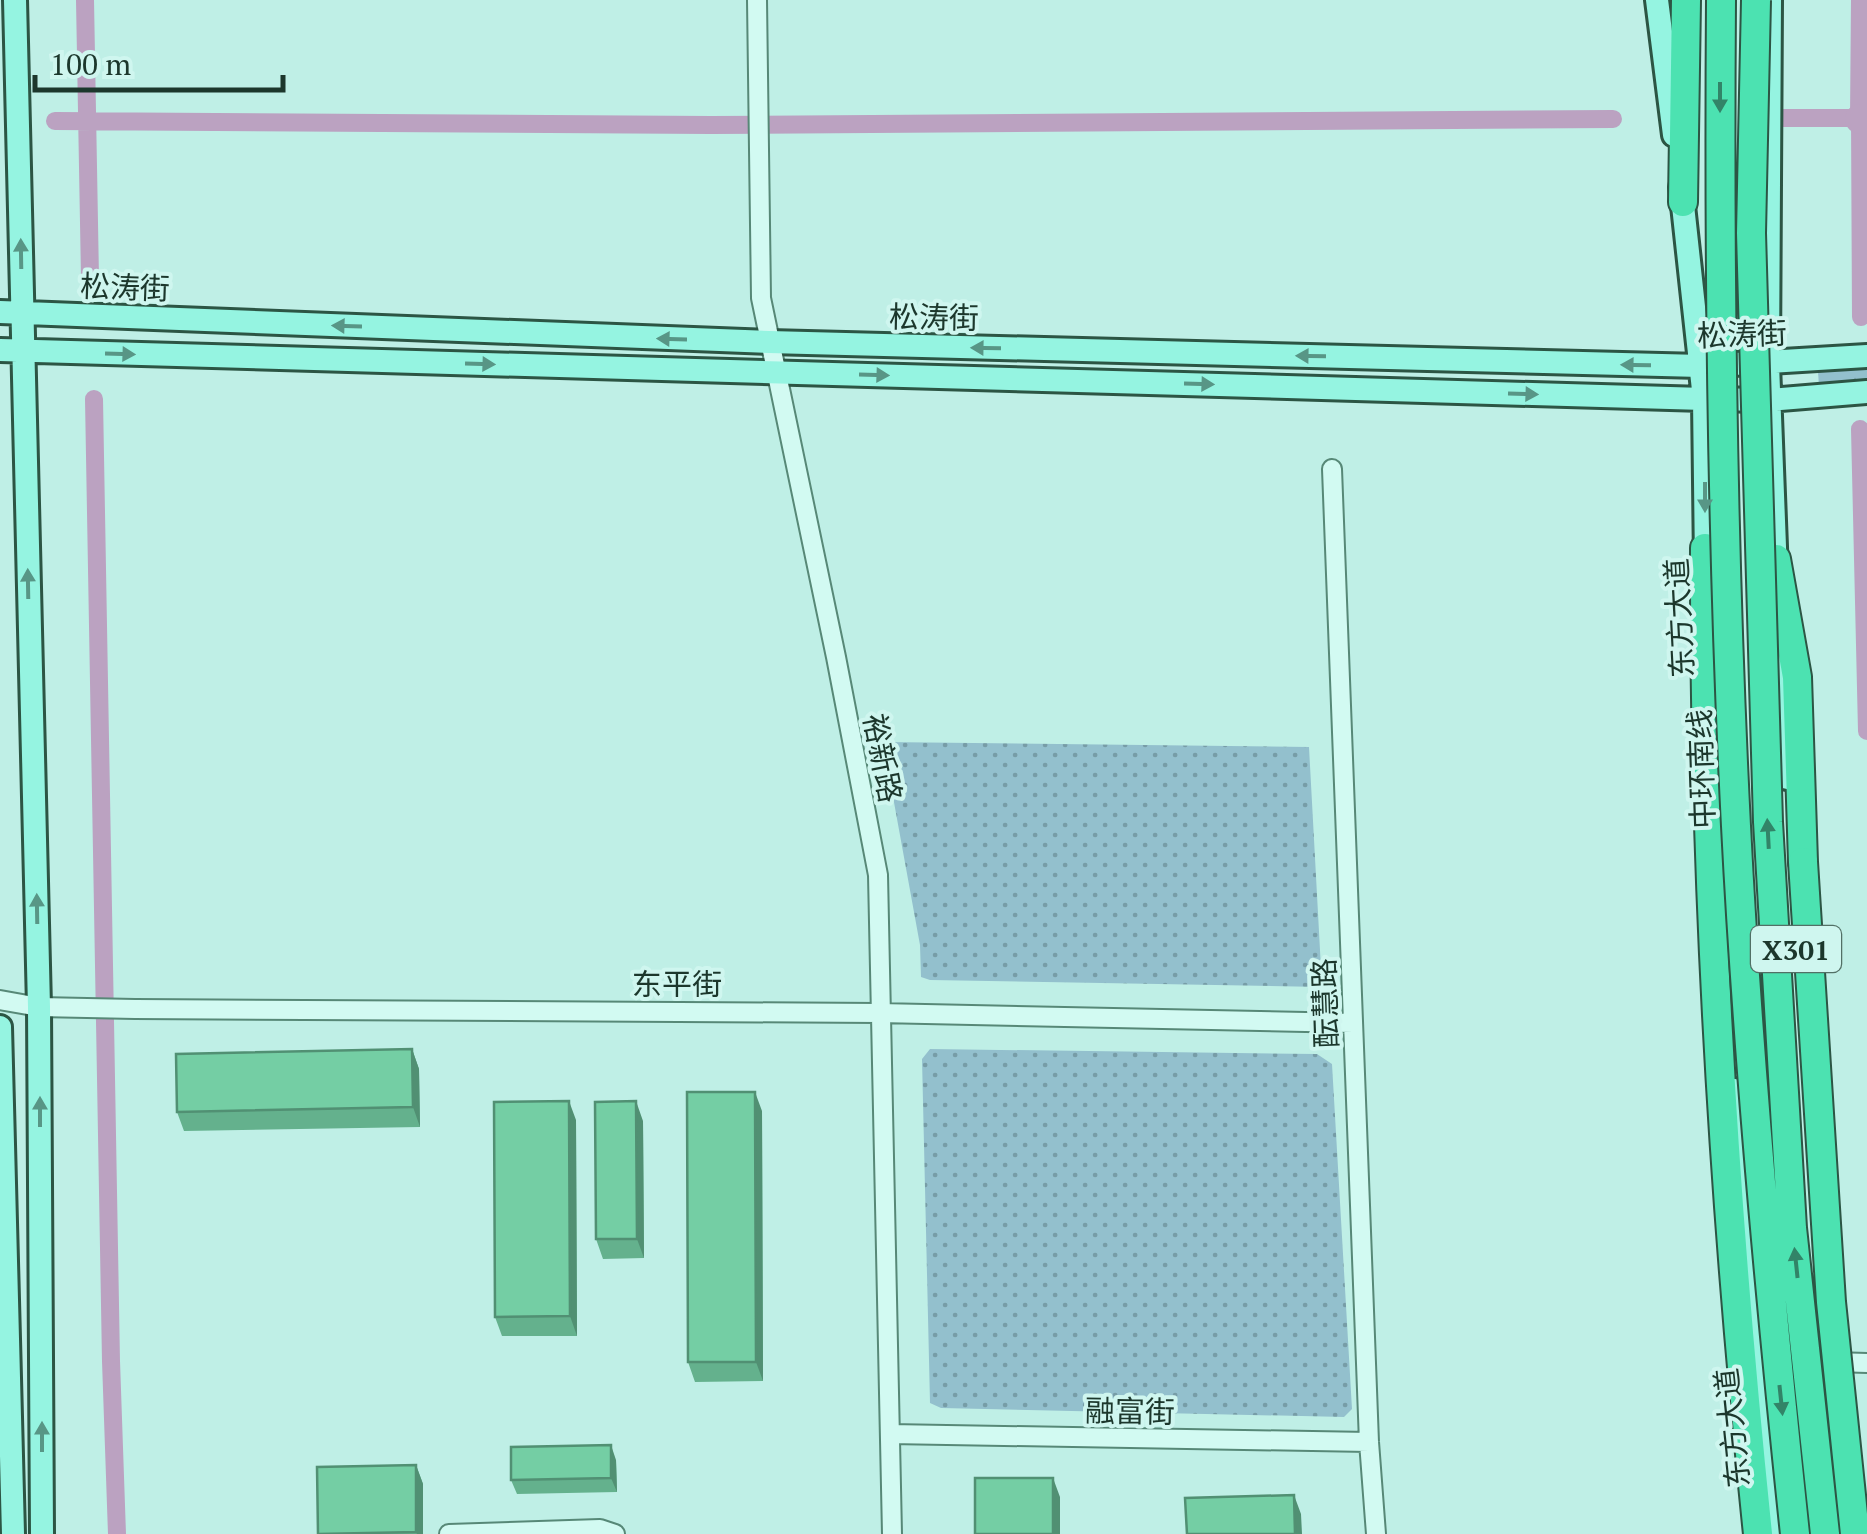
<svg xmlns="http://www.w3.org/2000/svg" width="1867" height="1534" font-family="'PT Serif','Noto Sans SC',serif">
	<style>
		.grass { fill: url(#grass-dots) }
		.forest { fill: url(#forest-firs) }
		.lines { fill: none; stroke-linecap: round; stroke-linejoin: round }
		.canal { stroke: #bba2c1; stroke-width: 18 }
		.river { stroke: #bba2c1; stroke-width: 30 }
		.minor-casing { stroke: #578877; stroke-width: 22 }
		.major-casing { stroke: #2c5544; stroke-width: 28 }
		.highway-casing { stroke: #2c5544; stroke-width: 32 }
		.minor { stroke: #d2faf2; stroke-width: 18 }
		.major { stroke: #95f4e1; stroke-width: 22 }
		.highway { stroke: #4ce2b1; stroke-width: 28 }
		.highway-bridge-casing { stroke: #2c5544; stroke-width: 32; stroke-linecap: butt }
		.highway-bridge { stroke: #4ce2b1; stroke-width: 28 }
		.wall { fill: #64b18d }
		.shaded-wall { fill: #519073 }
		.building { fill: #74cea4; stroke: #519073; stroke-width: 2.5 }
		.oneway { fill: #328468 }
		.oneway2 { fill: #589686 }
		.labels { text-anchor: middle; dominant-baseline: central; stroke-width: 8; stroke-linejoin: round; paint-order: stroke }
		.shield { fill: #cff6ef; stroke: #527066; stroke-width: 2.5 }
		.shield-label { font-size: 28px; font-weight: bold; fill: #1c372c }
		.street-label { font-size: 30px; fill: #1c372c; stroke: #cff6ef }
	</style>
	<defs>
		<pattern id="grass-dots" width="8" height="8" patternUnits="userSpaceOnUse" patternTransform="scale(2.5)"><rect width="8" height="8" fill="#93c0cd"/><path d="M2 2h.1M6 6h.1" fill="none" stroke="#779da7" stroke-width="1.8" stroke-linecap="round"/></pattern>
		<pattern id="forest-firs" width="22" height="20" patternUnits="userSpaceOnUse" patternTransform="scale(2.5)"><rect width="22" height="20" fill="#93c0cd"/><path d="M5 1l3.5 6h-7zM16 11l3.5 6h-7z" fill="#779da7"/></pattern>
	</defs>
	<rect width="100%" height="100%" fill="#bfefe6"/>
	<path class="grass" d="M883,742L1309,747L1322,987L930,980L921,977L920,945Z
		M930,1049L1317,1054L1332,1064L1352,1409L1344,1417L941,1408L930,1403L922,1059Z"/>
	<path class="forest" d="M1867,368V382L1819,386L1818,372Z"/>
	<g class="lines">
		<path class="canal" d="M85,0L90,278
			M1781,118H1859L1860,0
			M1860,119L1861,317
			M55,121L711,125L1613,119
			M94,399L111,1361L117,1534
			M1860,429L1867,731"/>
		<path class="river" d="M1860,119H1867"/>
		<defs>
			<path id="minor" d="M757,0L761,298L836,657L878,875L892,1534
				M1332,469L1369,1442L1376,1534
				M0,1000L39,1007L135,1009L879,1013L1353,1023
				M1768,1360L1867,1363
				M890,1434L1369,1442
				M449,1534L600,1529L615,1534"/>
			<path id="major" d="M15,0L39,1007L42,1534
				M1657,0L1674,135
				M1770,0L1768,364L1776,573
				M1681,187L1704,399L1706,564
				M0,312L769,342L1701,366L1867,356
				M0,350L1704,399L1769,400L1867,392
				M1780,640L1787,778
				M0,1027L13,1534
				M1735,1090L1755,1360L1774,1534"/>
			<path id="highway" d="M1683,202L1686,0
				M1705,548C1704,877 1724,1206 1758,1534
				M1776,559L1797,677L1803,862"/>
		</defs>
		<use href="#minor" class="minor-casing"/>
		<use href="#major" class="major-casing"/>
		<use href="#highway" class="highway-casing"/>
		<use href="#minor" class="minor"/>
		<use href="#major" class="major"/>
		<use href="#highway" class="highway"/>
		<defs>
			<path id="highway-bridge" d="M1721,0C1719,275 1722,551 1736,826C1748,1063 1770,1298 1795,1534
				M1756,0L1751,233L1768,822L1792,1228L1825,1534
				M1803,862L1831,1302L1855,1534"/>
		</defs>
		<use href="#highway-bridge" class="highway-bridge-casing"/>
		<use href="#highway-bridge" class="highway-bridge"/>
	</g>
	<path class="wall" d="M412,1049L419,1069L420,1127L184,1131L177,1112Z
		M762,1111L763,1381L695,1382L688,1362Z
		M576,1120L577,1336H502L495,1317Z
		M643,1121L644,1258L603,1259L596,1239Z
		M616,1460L617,1492L517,1494L511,1480Z
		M416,1465L423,1484V1534H318Z"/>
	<path class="shaded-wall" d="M412,1049L419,1069L420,1127L413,1107Z
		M755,1092L762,1111L763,1381L756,1362Z
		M569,1101L576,1120L577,1336L570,1316Z
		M636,1101L643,1121L644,1258L637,1239Z
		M611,1445L616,1460L617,1492L611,1478Z
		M416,1465L423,1484V1534H417L416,1532Z
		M1053,1478L1060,1497V1534H1053Z
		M1294,1495L1301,1514L1302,1534H1295Z"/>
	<path class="building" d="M412,1049L413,1107L177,1112L176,1054Z
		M687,1092H755L756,1362H688Z
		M569,1101L570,1316L495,1317L494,1102Z
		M636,1101L637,1239H596L595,1102Z
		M611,1445V1478L511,1480V1447Z
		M416,1465V1532L318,1534L317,1467Z
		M975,1478H1053V1534H975Z
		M1294,1495L1295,1534H1187L1185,1498Z"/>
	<defs><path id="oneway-solid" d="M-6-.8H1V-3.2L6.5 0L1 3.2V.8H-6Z" transform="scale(2.5)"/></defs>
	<g class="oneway">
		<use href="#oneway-solid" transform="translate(1720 97) rotate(90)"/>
		<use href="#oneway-solid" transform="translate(1768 834) rotate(-93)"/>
		<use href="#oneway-solid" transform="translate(1796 1263) rotate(-96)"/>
		<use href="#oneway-solid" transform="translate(1781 1400) rotate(84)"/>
	</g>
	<g class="oneway2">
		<use href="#oneway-solid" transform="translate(21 254) rotate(-91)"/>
		<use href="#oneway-solid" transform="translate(347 326) rotate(-178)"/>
		<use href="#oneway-solid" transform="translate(672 339) rotate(-178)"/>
		<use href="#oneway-solid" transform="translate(986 348) rotate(-179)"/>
		<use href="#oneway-solid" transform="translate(120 354) rotate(2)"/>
		<use href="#oneway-solid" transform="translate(1311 356) rotate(-179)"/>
		<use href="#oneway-solid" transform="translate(480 364) rotate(2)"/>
		<use href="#oneway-solid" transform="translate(1636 365) rotate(-179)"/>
		<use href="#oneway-solid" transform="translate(874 375) rotate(2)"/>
		<use href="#oneway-solid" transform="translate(1199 384) rotate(2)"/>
		<use href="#oneway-solid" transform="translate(1523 394) rotate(2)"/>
		<use href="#oneway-solid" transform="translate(1705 497) rotate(90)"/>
		<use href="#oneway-solid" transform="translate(28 584) rotate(-91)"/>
		<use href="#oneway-solid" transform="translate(37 909) rotate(-91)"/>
		<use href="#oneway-solid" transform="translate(40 1112) rotate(-90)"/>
		<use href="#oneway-solid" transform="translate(42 1437) rotate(-90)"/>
	</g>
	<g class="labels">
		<rect class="shield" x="1751" y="926" width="90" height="46" rx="8"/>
		<g class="shield-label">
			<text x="1796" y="949">X301</text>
		</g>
		<g class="street-label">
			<text transform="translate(125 287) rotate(2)">松涛街</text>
			<text transform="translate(934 317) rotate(1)">松涛街</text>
			<text transform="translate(1742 334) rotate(-2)">松涛街</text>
			<text transform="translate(1679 618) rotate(-93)">东方大道</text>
			<text transform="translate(883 758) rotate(79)">裕新路</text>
			<text transform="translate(1701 769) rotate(-92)">中环南线</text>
			<text x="677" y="984">东平街</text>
			<text transform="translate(1325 1003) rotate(-92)">酝慧路</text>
			<text transform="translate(1130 1411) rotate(1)">融富街</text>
			<text transform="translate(1732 1428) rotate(-96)">东方大道</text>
		</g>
	</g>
	<path d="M35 75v15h248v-15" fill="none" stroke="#1c372c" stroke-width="5"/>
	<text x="50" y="75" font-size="30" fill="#1c372c" stroke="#cff6ef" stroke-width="8" paint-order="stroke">100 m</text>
</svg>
